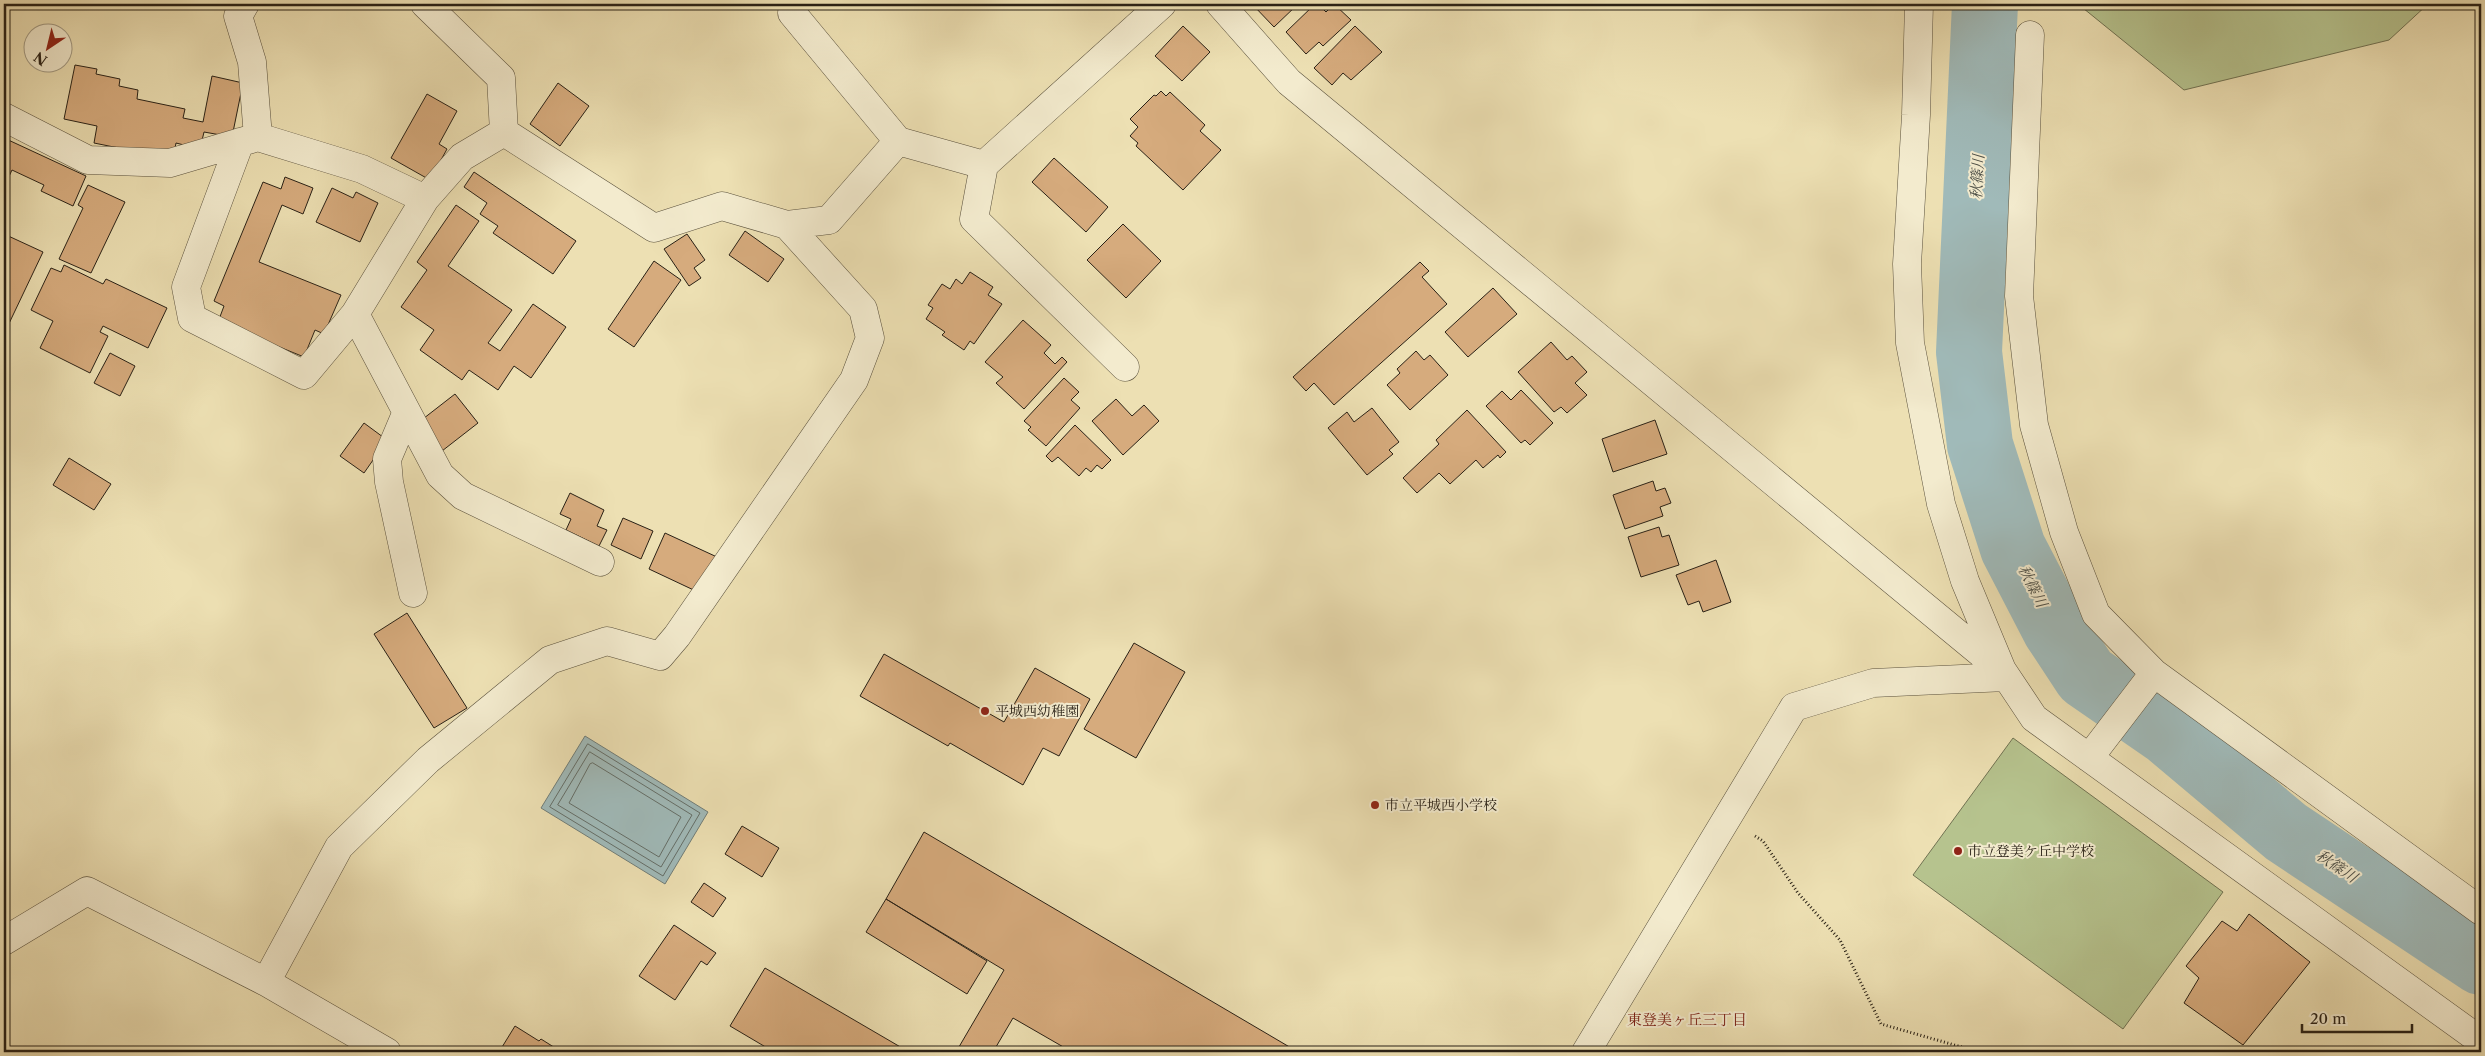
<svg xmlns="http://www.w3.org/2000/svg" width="2485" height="1056" font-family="'Libre Caslon Text','Noto Serif JP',serif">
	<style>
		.green { fill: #b6c38e; stroke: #707252 }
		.water { fill: #a0bab9; stroke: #707d78 }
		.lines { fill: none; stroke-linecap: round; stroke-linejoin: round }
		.shore { stroke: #646e68; stroke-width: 1 }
		.river { stroke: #a0bab9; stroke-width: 66 }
		.building { fill: #d6ab7d; stroke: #292116 }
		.minor-casing { stroke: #5a513d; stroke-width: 29 }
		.path { stroke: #292116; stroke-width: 3; stroke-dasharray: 1 2.5; stroke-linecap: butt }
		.minor { stroke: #f3ebce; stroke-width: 28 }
		.poi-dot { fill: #8f2418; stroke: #f3ebce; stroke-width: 2 }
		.labels { text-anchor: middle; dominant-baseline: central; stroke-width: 4; stroke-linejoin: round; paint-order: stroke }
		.poi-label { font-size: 14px; fill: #292116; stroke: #f3ebce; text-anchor: start }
		.water-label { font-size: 15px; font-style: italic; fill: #4d4f47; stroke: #f3ebce }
		.neighbourhood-label { font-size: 15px; fill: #7a1f14; stroke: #f3ebce }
	</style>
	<rect width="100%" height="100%" fill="#ede0b3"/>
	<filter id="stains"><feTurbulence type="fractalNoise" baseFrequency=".004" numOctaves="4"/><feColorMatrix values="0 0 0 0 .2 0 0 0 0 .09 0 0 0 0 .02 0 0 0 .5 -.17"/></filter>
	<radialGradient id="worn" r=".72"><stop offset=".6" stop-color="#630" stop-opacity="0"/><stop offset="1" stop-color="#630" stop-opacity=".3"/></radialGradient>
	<path class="green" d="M2078,4H2428L2389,40L2184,90Z
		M2013,738L2223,892L2123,1029L1913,875Z"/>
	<path class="water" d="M585,736L708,812L665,884L541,808Z"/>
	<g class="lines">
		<path class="shore" d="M588,744L700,813L663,876L550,807Z
			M590,752L692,815L661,867L558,805Z
			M593,763L681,817L659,857L569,803L590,764Z"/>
		<path class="river" d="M1985,4L1969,352L1980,445L2013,548L2055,629L2086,676L2167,732L2286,832L2481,962"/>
	</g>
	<path class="building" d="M1252,4H1298L1274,27Z
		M1315,4H1318L1326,12L1334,4L1351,20L1323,46L1319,42L1306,54L1286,32Z
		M1183,26L1210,52L1182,81L1155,56Z
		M1355,26L1382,52L1351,80L1343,73L1332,85L1314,68Z
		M75,65L97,69L96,74L120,79L119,86L138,90L137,99L185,109L183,118L203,122L212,76L243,83L232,137L204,132L200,149L176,143L173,159L94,143L97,126L64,119Z
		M558,83L589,106L560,146L530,124Z
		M1161,91L1166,96L1170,92L1205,125L1200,131L1221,150L1183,190L1136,146L1138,143L1130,136L1138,127L1130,119L1154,95L1156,96Z
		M427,94L457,111L439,144L447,149L430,180L391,158Z
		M4,138L86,176L73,206L41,191L44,185L12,170L4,187Z
		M1054,158L1108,207L1086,232L1032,182Z
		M474,172L576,241L553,274L493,233L498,226L480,214L487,203L464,187Z
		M285,177L313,188L303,214L282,205L259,262L341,295L324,334L315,330L304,357L218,322L224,306L214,301L263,182L281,189Z
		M88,185L125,202L91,273L59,259L83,208L78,205Z
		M332,188L353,198L356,192L378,203L360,242L316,222Z
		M456,205L479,221L448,266L512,310L488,343L500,351L533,304L566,327L531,378L514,366L498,390L469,370L462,380L420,350L434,330L401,307L427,270L417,262Z
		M1123,224L1161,261L1126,298L1087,260Z
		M745,231L784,259L768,282L729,255Z
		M4,234L43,252L4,334Z
		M687,234L705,260L694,268L701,278L689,286L664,249Z
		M654,261L681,280L634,347L608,329Z
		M1420,262L1429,271L1422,277L1447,304L1334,405L1314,383L1306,391L1293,377Z
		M64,265L103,284L106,279L167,308L148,348L103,326L100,332L108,336L90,373L40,348L53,321L31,310L51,268L61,272Z
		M970,272L993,287L988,295L1002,304L974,344L970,341L964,350L942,335L945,332L926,319L933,308L928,305L942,284L950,289L956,279L962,284Z
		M1493,288L1517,314L1468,357L1445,332Z
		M1023,320L1051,345L1044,353L1055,364L1062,357L1067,362L1024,409L996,383L1003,377L985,362Z
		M1551,342L1567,360L1572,356L1587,372L1575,383L1587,395L1567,413L1561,407L1554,412L1518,372Z
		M1416,351L1424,360L1430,355L1448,375L1410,410L1387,385L1400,373L1397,369Z
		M110,353L135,366L120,396L94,383Z
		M1064,378L1079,392L1071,400L1080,408L1046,446L1028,430L1031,427L1024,421Z
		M1521,390L1553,423L1530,445L1525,440L1521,443L1486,406L1502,391L1511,400Z
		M455,394L478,423L442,451L419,422Z
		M1116,399L1132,416L1144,405L1159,421L1123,455L1092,421Z
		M1372,408L1399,442L1389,450L1393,454L1367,475L1328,428L1347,412L1354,422Z
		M1467,410L1506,452L1500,458L1498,455L1483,468L1476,460L1450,484L1439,473L1417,493L1403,478L1439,444L1436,440Z
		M1655,420L1667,454L1613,472L1602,439Z
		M364,423L387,440L364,473L340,456Z
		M1075,425L1111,460L1102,469L1097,465L1091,472L1086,468L1079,476L1058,457L1052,462L1046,456Z
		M69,458L111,484L94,510L53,485Z
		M1653,481L1656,491L1665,488L1671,503L1660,507L1663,516L1625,529L1613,495Z
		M570,493L604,510L597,526L607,530L599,546L566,530L571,519L560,514Z
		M623,518L653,531L641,559L611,545Z
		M1659,527L1662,537L1669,535L1679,565L1641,577L1628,537Z
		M665,533L717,557L700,593L649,569Z
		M1716,560L1731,602L1703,612L1699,601L1688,605L1676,575Z
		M407,613L467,708L434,728L374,634Z
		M1134,643L1185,672L1136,758L1084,729Z
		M884,654L1004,722L1035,668L1090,699L1059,756L1043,748L1023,785L950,743L948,746L860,696Z
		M742,826L779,848L762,877L725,854Z
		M924,832L1298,1052H1072L1013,1018L993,1052H956L1004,970L886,899Z
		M704,883L726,898L713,917L691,902Z
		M886,899L987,961L967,994L866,932Z
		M2249,914L2310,962L2243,1045L2184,1003L2199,978L2186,966L2222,921L2237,931Z
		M674,925L716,953L707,965L701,961L675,1000L639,976Z
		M765,968L909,1052H774L730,1026Z
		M515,1026L539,1041L541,1039L560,1051L499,1052Z"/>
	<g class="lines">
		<defs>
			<path id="minor" d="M245,4L238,16L252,62L258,137
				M425,4L501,78L504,132L654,228L722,206L787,225L829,220L898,141L984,165L1162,4
				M793,4L792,13L898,141
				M1220,4L1289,82L1999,668
				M1919,4L1916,115L1907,264L1910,343L1941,504L1965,581L2002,670L2034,718L2481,1041
				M2030,35L2019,296L2034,425L2064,532L2096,614L2154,673L2481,911
				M4,117L88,160L170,163L258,137L362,169L425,199L462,157L504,132
				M240,142L186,287L192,318L304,375L355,314L425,199
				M984,165L974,219L1125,367
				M355,314L440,475L463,496L600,562
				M406,414L387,459L389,482L413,593
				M2089,758L2154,673
				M4,941L87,891L266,982L387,1052
				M266,982L339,847L428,760L550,660L607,641L660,656L677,636L854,380L870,338L863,309L787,225
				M1586,1052L1794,707L1873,683L2006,677"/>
		</defs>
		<use href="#minor" class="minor-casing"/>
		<path class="path" d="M1755,836L1763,841L1798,893L1840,940L1881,1024L1979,1052"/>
		<use href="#minor" class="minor"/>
	</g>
	<g class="poi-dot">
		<circle cx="985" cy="711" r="5"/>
		<circle cx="1375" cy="805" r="5"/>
		<circle cx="1958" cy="851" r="5"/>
	</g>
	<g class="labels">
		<g class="poi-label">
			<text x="995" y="711">平城西幼稚園</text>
			<text x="1385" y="805">市立平城西小学校</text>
			<text x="1968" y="851">市立登美ケ丘中学校</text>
		</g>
		<g class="water-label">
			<text transform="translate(1977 177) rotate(-87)">秋篠川</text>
			<text transform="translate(2033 586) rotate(63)">秋篠川</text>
			<text transform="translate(2337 866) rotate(34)">秋篠川</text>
		</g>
		<g class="neighbourhood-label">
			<text x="1687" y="1019">東登美ヶ丘三丁目</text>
		</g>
	</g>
	<rect width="2485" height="1056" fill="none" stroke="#ede0b3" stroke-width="20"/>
	<rect x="5" y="5" width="2475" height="1046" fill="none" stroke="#292116" stroke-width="2.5"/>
	<rect x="10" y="10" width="2465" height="1036" fill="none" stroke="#292116"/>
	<g transform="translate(48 48) rotate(215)"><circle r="24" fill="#f3ebce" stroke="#a29a84"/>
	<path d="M0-4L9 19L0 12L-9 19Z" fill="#8f2418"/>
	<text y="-8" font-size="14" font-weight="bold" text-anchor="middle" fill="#292116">N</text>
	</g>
	<path d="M2302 1024v8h110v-8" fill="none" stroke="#292116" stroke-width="2.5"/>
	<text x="2310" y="1024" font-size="15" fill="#292116" stroke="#f3ebce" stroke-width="4" paint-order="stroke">20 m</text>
	<rect width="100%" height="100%" filter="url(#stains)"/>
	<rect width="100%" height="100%" fill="url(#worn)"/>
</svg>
